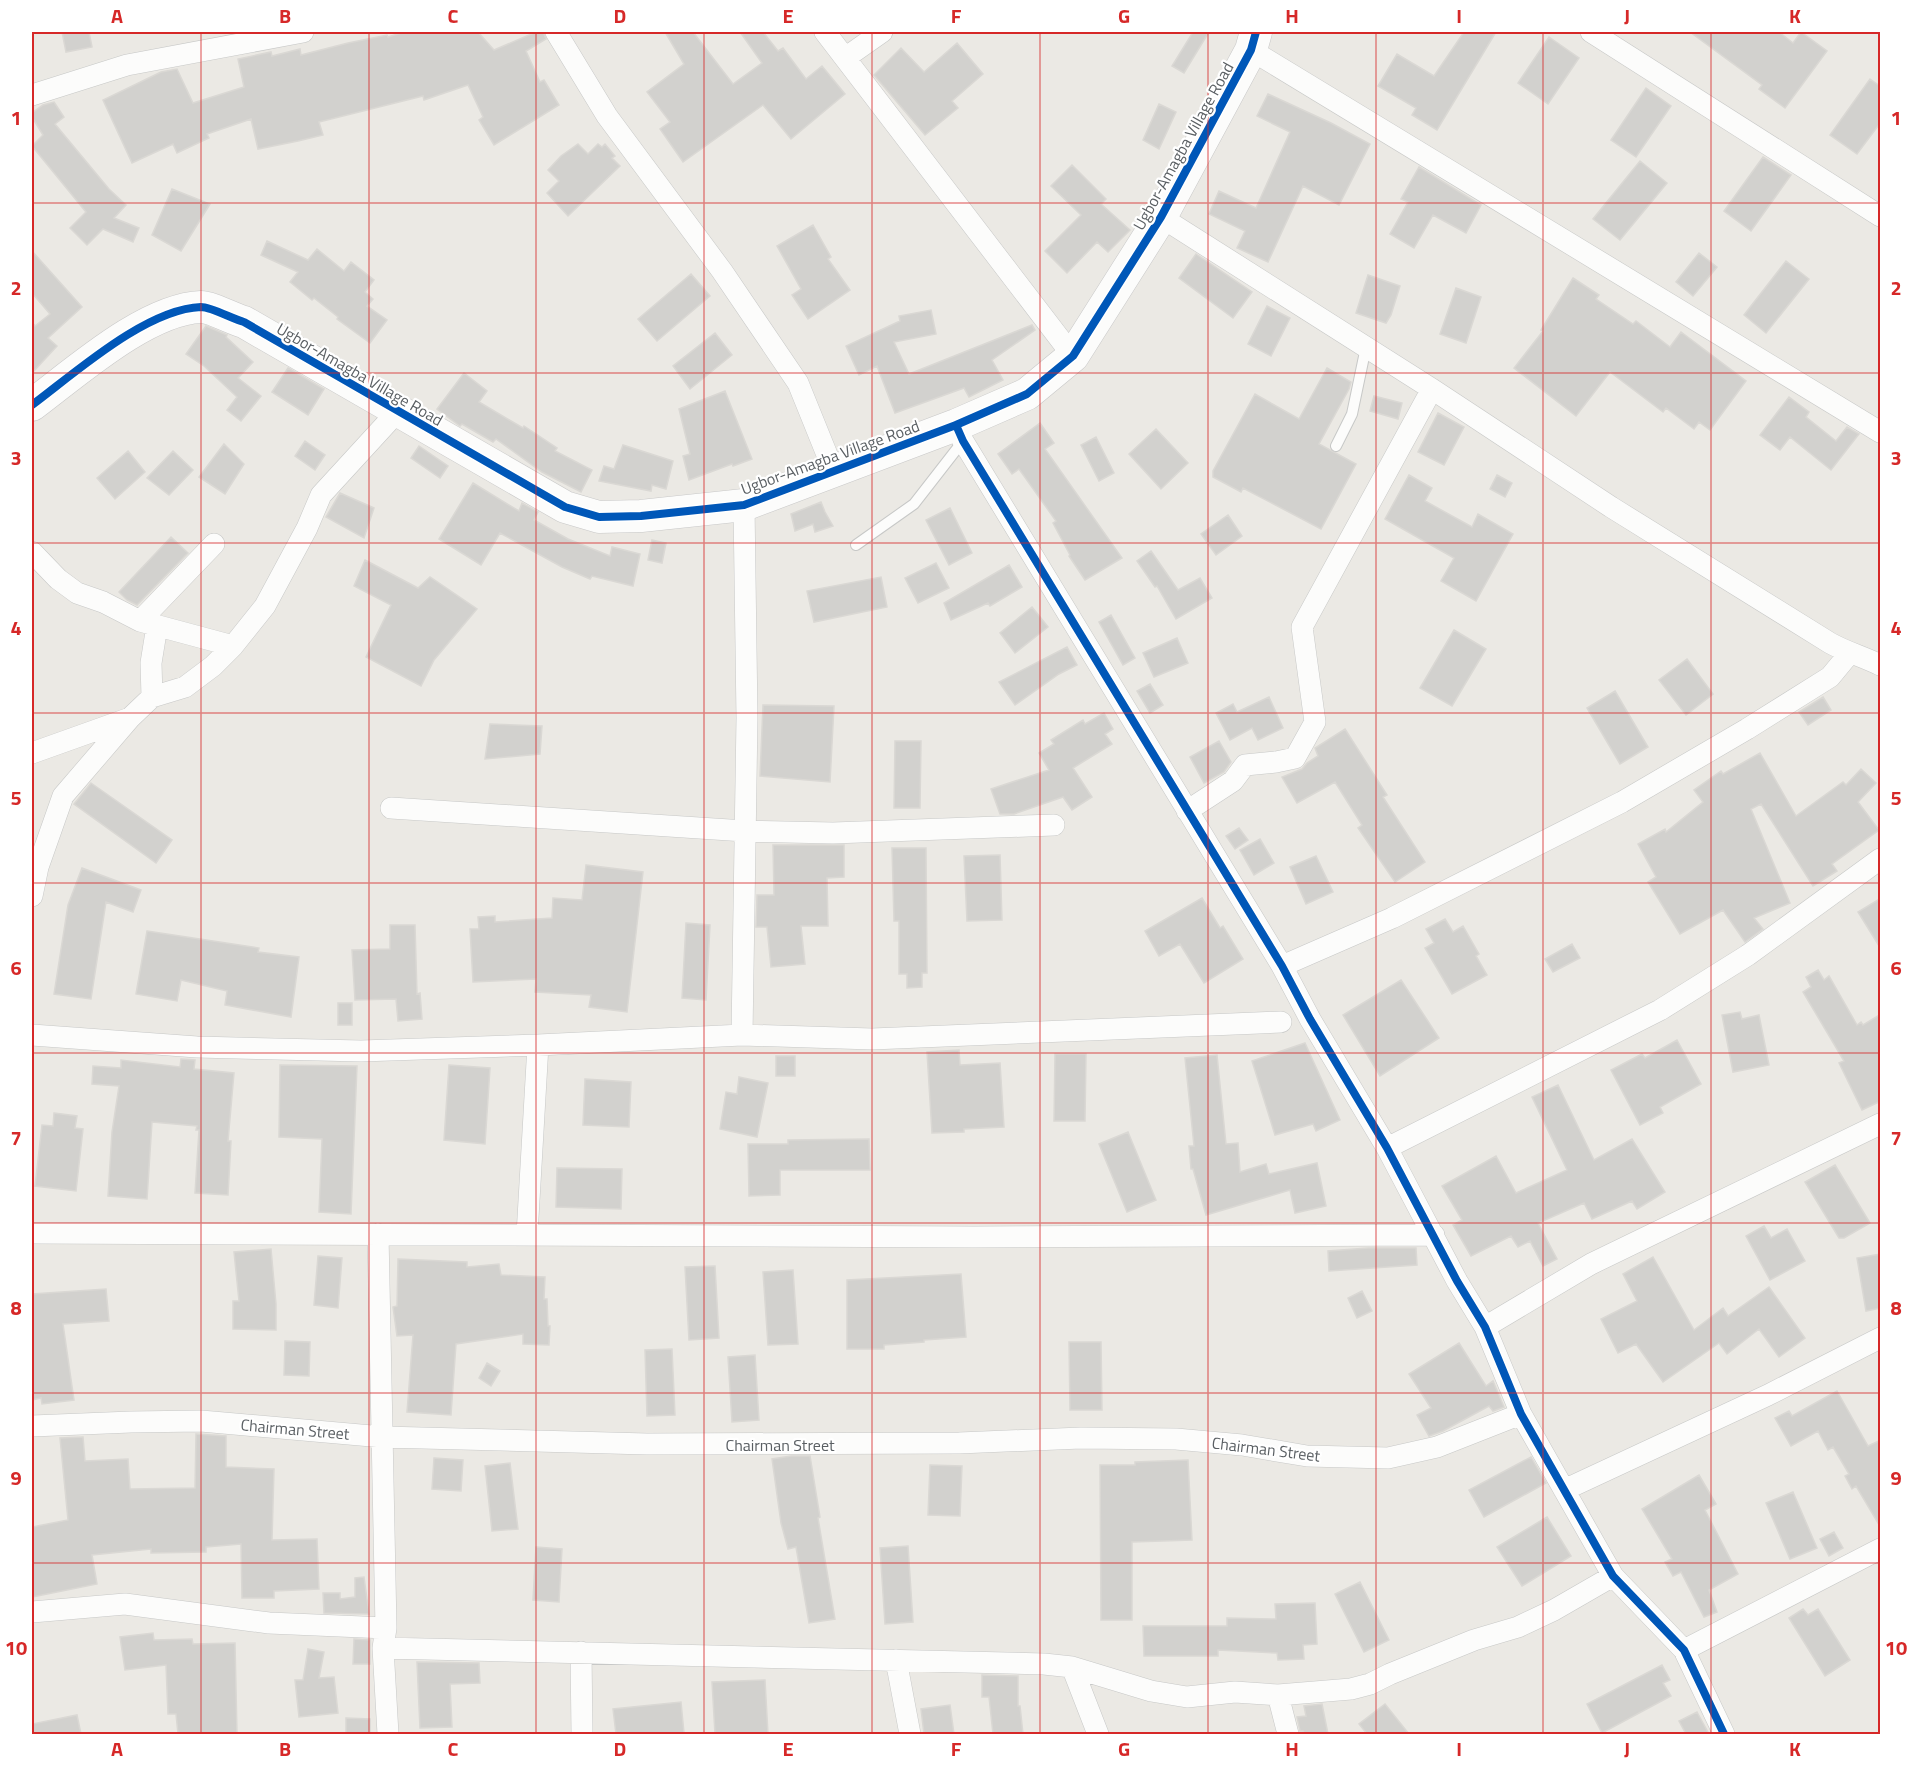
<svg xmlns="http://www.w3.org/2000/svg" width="1912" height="1766" font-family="'Titillium Web',sans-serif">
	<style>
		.building { fill: #d2d1ce; stroke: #dad8d4; stroke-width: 1.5 }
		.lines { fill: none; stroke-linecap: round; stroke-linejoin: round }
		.lane-casing { stroke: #c7c8c7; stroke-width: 12 }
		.street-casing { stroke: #c7c8c7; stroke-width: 22 }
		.secondary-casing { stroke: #c8c8c8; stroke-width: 33 }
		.lane { stroke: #fcfcfb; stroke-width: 10 }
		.street { stroke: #fcfcfb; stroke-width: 21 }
		.secondary { stroke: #fcfcfb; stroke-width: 32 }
		.cycleway-casing { stroke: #fff; stroke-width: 11 }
		.cycleway { stroke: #0057b8; stroke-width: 8 }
		.grid { fill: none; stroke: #d62828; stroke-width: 1.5; stroke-opacity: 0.55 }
		.labels { text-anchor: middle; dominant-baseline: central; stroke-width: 4.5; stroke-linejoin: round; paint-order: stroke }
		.street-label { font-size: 16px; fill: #5a5f63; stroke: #fff }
		.neatline { fill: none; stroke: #d62828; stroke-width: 2 }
		.grid-label { font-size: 20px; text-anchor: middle; font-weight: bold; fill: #d62828 }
	</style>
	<rect width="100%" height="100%" fill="#ebe9e4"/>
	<path class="building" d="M62,32H89L92,47L66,52Z
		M404,32H478L494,50L536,32H543L546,39L526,51L540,82L544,80L559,105L494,145L479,120L483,117L468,85L424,100L423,96L319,122L323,135L298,141L258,149L251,119L207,134L209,138L177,153L173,144L132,163L103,100L161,72L177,69L193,103L244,87L238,59L271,52L272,56L300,49L301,55L348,43L387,35L388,37Z
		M665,32H693L733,84L762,63L740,32H763L778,51L783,48L806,79L822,66L845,94L791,139L763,105L683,162L660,129L670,122L647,92L684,64Z
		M1193,32H1209L1184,73L1172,66Z
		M1464,32H1496L1437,130L1412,115L1416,108L1378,86L1397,54L1434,76Z
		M1690,32H1779L1793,43L1801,32L1827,51L1785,108L1759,89L1762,85Z
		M1549,37L1579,58L1548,104L1518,83Z
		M957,43L983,74L952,101L958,108L925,135L874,75L901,48L924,72Z
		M1870,79L1881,87V122L1857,154L1830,135Z
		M1646,88L1671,106L1636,157L1611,140Z
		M1268,94L1331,123L1370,144L1339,205L1303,186L1268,262L1237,248L1245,231L1209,214L1219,191L1256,208L1290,132L1257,116Z
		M54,102L64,117L55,124L109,189L126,205L114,218L139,228L133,242L103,229L87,245L70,228L86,212L32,146L43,135L32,117V113L43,105Z
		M1159,104L1176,112L1159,149L1143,140Z
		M578,144L588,154L598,144L602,147L605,144L615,156L612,158L620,166L568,216L547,193L559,181L548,170L561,156Z
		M1763,157L1791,175L1751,231L1724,211Z
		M1640,161L1667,183L1620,240L1593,219Z
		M1072,165L1106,199L1101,204L1130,230L1108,252L1097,242L1067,273L1045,251L1081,215L1051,186Z
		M1419,167L1481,205L1466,233L1433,215L1414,248L1390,234L1408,202L1401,199Z
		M172,189L210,204L181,251L152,235Z
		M813,225L831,257L828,259L850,290L808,319L792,295L801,289L777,246Z
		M267,241L308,260L317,249L344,271L351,262L374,280L365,292L373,299L367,306L387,320L370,343L337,319L338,317L314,298L312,300L290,282L298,272L261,255Z
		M32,251L82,307L48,338L57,346L32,373V322L35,326L50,314L32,293Z
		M1699,253L1717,267L1693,296L1676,282Z
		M1196,254L1252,292L1233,318L1179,278Z
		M1786,261L1809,279L1766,333L1744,315Z
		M691,274L710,296L657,341L638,319Z
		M1368,275L1400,286L1391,315L1386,323L1356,313Z
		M1573,278L1599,295L1596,299L1633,324L1636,321L1670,347L1681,332L1746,381L1710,430L1699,422L1694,429L1666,408L1663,412L1610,372L1576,416L1514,368L1543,331L1541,330Z
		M1456,288L1481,297L1466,343L1440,334Z
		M1267,306L1290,318L1271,356L1248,344Z
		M931,310L936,334L894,342L909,374L1032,325L1035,330L992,360L1003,380L969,397L964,388L895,413L877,366L859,375L846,346L900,321L899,316Z
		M206,326L227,335L226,337L253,362L238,378L261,396L241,421L227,410L237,397L204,366L186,354Z
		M715,333L732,355L690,389L673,366Z
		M288,368L324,389L308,415L272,392Z
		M1327,368L1351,382L1349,389L1319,444L1356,464L1321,529L1243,488L1241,492L1213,477V471L1255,394L1299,419Z
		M464,373L487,391L479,402L523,428L524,426L557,448L555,451L592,470L581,492L542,472L496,439L493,442L462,424L460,426L437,409Z
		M725,391L752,459L733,466L732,464L689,480L683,456L690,454L679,409Z
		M1374,396L1402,403L1398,419L1370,411Z
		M1789,397L1809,412L1806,417L1836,441L1847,427L1859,434L1831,470L1790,437L1780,450L1760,435Z
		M1438,413L1464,427L1444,465L1418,452Z
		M1040,423L1054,443L1045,449L1122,558L1085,580L1069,556L1070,555L1053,523L1056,521L1019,469L1012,474L998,454Z
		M1156,429L1188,463L1161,489L1129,454Z
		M1096,437L1114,473L1099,481L1081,445Z
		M305,441L325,455L315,470L295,456Z
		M224,444L244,464L225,494L199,477Z
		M623,445L673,461L666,489L652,485L651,491L599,481L604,466L614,469Z
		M419,446L448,466L440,478L411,458Z
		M128,451L145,472L115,499L97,478Z
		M173,451L193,470L169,495L147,478Z
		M1409,475L1432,488L1425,501L1472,527L1478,514L1513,534L1476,601L1441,581L1454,558L1385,519Z
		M1497,475L1512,483L1505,497L1490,489Z
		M473,483L519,511L522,503L538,512L534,520L568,539L610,556L612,547L640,554L633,586L592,576L590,579L562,567L500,533L481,565L439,539Z
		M340,493L374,508L364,538L326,517Z
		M821,502L825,512L833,526L815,532L813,524L795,531L791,514Z
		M950,508L972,553L949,565L926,520Z
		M1228,515L1242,536L1216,555L1201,534Z
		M171,537L188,553L137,605L127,600L119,592Z
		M652,540L666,543L662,563L648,560Z
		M1151,551L1178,590L1200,578L1212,598L1176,619L1157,586L1155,587L1137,561Z
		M365,560L418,588L430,577L477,609L434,660L421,686L366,657L391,605L354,586Z
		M936,563L949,588L918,603L905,578Z
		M1009,565L1022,587L990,606L988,603L951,620L944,603Z
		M881,577L887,607L814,622L807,591Z
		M1032,607L1048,627L1015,653L1000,633Z
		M1111,615L1135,658L1123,665L1099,622Z
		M1454,630L1486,649L1452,706L1420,688Z
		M1177,638L1188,663L1154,677L1143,653Z
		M1067,647L1077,665L1059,674L1015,705L999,682Z
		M1687,659L1713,694L1686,715L1659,680Z
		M1150,684L1163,705L1150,713L1137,691Z
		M1615,691L1648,747L1620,764L1587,708Z
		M1269,697L1283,728L1258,740L1252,728L1230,740L1216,713L1233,704L1237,712Z
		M1823,697L1831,710L1808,725L1799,712Z
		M763,705L834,706L830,782L760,776Z
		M1104,713L1113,729L1105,734L1112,744L1073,768L1092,797L1072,810L1063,797L1014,814H1000L991,789L1049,770L1039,753L1054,744L1051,740L1083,720L1085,724Z
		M490,724L542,726L540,754L485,759Z
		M1345,729L1387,795L1383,797L1425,862L1395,882L1358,828L1362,825L1335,782L1297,803L1282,777L1302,769L1307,763L1318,756L1315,748Z
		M895,741H921L920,808H894Z
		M1219,741L1231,762L1224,772L1204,783L1190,757Z
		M1760,753L1796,816L1843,782L1846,785L1861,769L1876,783L1858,802L1879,830L1832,864L1837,871L1813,886L1761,804L1751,809L1790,903L1754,918L1763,929L1745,942L1723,910L1680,934L1648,882L1656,877L1638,844L1665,829L1666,832L1703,802L1694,790L1721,771L1723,774Z
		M91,783L172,840L156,863L74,804Z
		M1239,828L1248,840L1235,849L1226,836Z
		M1260,839L1274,863L1254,875L1240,850Z
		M773,845H844V877L827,878L828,926H801L805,964L771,967L767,927H756L757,895H774Z
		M892,848H926L927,973H922V987L907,988V974H899V921H894Z
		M1000,855L1002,920L967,921L964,856Z
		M1316,856L1333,892L1306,904L1290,867Z
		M586,865L643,872L627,1012L589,1007L591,995L535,992L536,979L473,982L470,929H479L478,917L495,916V922L552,918L553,898L582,900Z
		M82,868L141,890L133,912L106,902L91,999L54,994L68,905Z
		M1202,898L1220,928L1223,926L1243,959L1204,983L1180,944L1159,956L1145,931Z
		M1881,898V949L1858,912Z
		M1445,919L1453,932L1463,926L1479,954L1476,956L1487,975L1452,994L1425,948L1434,943L1426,929Z
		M686,923L710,925L706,1000L682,998Z
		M390,925H415L417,994L420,993L422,1019L398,1021L396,999L355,1000L352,950L390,949Z
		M147,931L259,948L258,952L299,957L291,1017L225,1005L227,991L181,980L177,1001L136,994Z
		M1572,944L1580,958L1553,972L1545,959Z
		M1818,970L1824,980L1829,976L1857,1025L1861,1022L1863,1025L1881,1014V1101L1862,1110L1839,1063L1844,1061L1803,992L1811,987L1806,977Z
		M1401,980L1439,1038L1380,1076L1343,1015Z
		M338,1003H352V1025H338Z
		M1740,1012L1742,1019L1759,1015L1769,1065L1733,1072L1722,1015Z
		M1677,1040L1701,1084L1660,1107L1663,1113L1640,1125L1611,1070L1642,1054L1645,1058Z
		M1305,1043L1340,1120L1316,1131L1313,1124L1275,1135L1252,1061Z
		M959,1050L960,1065L1000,1063L1004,1127L964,1129V1132L932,1133L927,1052Z
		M1055,1054H1086L1085,1121H1054Z
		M1217,1055L1226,1144L1238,1143L1240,1172L1266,1164L1269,1174L1317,1163L1326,1206L1295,1213L1290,1190L1206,1215L1193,1169H1191L1189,1146H1194L1185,1058Z
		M776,1056H795V1076H776Z
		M181,1059L195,1060L194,1069L234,1073L228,1141H231L228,1195L195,1193L199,1130H196L197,1126L152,1122L147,1199L108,1196L112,1132L119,1086L92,1084L93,1066L121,1068V1060L180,1067Z
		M280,1065L357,1066L351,1214L319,1212L322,1139L279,1137Z
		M449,1065L490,1068L485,1144L444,1140Z
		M739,1077L768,1083L757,1137L720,1129L726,1092L737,1094Z
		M585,1079L631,1082L629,1127L583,1125Z
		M1558,1085L1594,1160L1632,1139L1665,1192L1637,1209L1632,1201L1592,1219L1584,1203L1538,1223L1557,1259L1543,1266L1530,1241L1518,1247L1511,1236L1471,1256L1453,1225L1462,1220L1442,1186L1496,1156L1516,1193L1567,1170L1532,1097Z
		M54,1113L77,1116L75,1128L83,1129L76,1191L35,1186L42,1125L53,1126Z
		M1128,1132L1156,1200L1127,1212L1099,1144Z
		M869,1139L870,1170H780V1195L749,1196L748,1144H788V1140Z
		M1835,1165L1870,1223L1844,1238H1839L1805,1182Z
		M557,1168L622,1169L621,1209L556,1207Z
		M1764,1226L1771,1238L1787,1229L1805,1261L1770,1280L1746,1236Z
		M1368,1248H1416L1417,1265L1329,1271L1328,1251Z
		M271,1249L276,1304V1330L233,1329V1301H239L234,1252Z
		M1881,1254V1308L1866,1311L1857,1258Z
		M318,1256L342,1258L338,1308L314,1305Z
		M1653,1257L1694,1330L1723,1308L1728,1316L1769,1287L1805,1338L1779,1357L1759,1329L1727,1354L1719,1343L1663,1382L1636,1344L1618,1353L1601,1319L1637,1301L1623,1274Z
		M398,1259L467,1262V1267L499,1264L501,1275L545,1277L544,1299H547L548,1326H550L549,1345L523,1344V1334L456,1344L451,1415L407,1412L413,1335L397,1336L393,1307L397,1306Z
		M715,1266L719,1338L689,1340L685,1267Z
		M793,1270L798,1344L768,1345L763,1272Z
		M961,1274L966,1337L924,1340V1342L884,1345V1349H847V1280Z
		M106,1289L109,1321L63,1324L74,1400L42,1404L41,1398L32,1400V1294Z
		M1362,1291L1372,1311L1357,1318L1348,1298Z
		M285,1341L310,1342L309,1376L284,1375Z
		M1069,1342H1101L1102,1410H1070Z
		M1459,1343L1486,1386L1493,1381L1504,1407L1493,1411L1489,1406L1443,1431L1429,1436L1417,1415L1431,1408L1409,1374Z
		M672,1349L675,1415L647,1416L645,1350Z
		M755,1355L759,1420L732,1422L728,1357Z
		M487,1363L500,1371L491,1386L479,1378Z
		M1837,1391L1868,1446L1881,1440V1528L1856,1486L1852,1489L1845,1476L1849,1474L1833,1447L1828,1450L1818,1431L1791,1446L1775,1418L1789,1411L1792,1416Z
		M196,1434L226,1436V1467L274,1469L272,1540L317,1539L319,1589L274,1591V1598H242L241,1544L206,1547V1552L151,1553V1549L92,1555L97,1584L32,1597V1527L68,1520L60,1438L83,1437L85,1461L128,1459L130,1489L195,1488Z
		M791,1456H810L820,1517L818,1518L835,1619L809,1623L796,1547L788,1549L781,1523L772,1459Z
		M1531,1457L1546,1483L1484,1517L1469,1490Z
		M434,1458L463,1460L461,1491L432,1489Z
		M1188,1460L1192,1540L1132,1542V1620H1101L1100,1465H1135V1462Z
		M510,1463L518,1529L492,1531L485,1466Z
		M930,1465L962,1466L960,1516L928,1515Z
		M1699,1475L1716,1504L1705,1510L1738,1574L1709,1590L1717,1612L1704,1617L1681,1572L1673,1576L1665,1562L1672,1559L1642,1509Z
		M1793,1492L1817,1548L1790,1559L1766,1503Z
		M1547,1517L1571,1556L1522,1586L1497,1547Z
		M1834,1532L1843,1548L1829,1556L1820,1539Z
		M908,1546L913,1622L885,1624L880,1548Z
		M536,1547L562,1549L559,1602L533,1600Z
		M364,1577L369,1614L324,1613L323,1593H340V1599L355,1597V1578Z
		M1360,1582L1389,1640L1364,1652L1335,1594Z
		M1315,1603L1317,1644L1303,1645L1304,1659L1278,1660L1277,1653L1218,1650V1656H1144L1143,1626H1227V1618L1276,1619L1275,1604Z
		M1803,1609L1808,1615L1818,1609L1850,1660L1825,1676L1789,1618Z
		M153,1633L154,1640L192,1639L193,1644L235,1643L237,1734H178L176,1714H168L166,1665L125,1670L120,1637Z
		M354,1639L370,1640V1664H353Z
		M308,1649L324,1652L319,1678L334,1677L338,1713L299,1717L295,1680H303Z
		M417,1662L479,1663L480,1683L450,1684L452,1727L420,1728Z
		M1662,1665L1670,1680L1663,1683L1671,1696L1602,1733L1587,1704Z
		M982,1675L1018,1676V1706H1020L1023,1734H993L989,1697H982Z
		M765,1680L768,1734H715L712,1682Z
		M681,1702L684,1733L616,1734L613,1709Z
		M1322,1704L1328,1734H1305L1303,1731H1300L1297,1717L1306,1716L1304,1706Z
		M1385,1704L1409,1734H1367L1359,1724Z
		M950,1705L954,1734H924L921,1709Z
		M1697,1712L1709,1734H1686L1679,1721Z
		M77,1715L81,1734H32V1724Z
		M346,1718L370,1719V1734H346Z"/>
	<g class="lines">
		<defs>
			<path id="lane" d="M1336,446L1352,414L1366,347
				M856,545L914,504L963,441"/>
			<path id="street" d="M556,32L607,116L722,271L798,383L834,472
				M825,32L1073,356
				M1591,32L1880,216
				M1251,50L1880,432
				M845,58L882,32
				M32,95L127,65L303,32
				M1161,217L1432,389L1611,507L1830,643C1846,652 1864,657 1880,665
				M956,425L963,441L1282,966L1310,1019L1387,1148L1457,1281L1485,1327L1521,1414L1613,1576L1684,1650L1724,1734
				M32,552L58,579L77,593L103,602L140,621L233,646
				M140,621L214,544
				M152,697L151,663L157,626
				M32,753L130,718L152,697L185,687L213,666L233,646L265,606L307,528L321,495L398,411
				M391,808L745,831L833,833L1054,825
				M1187,811L1233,781L1245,765L1276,762L1295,758L1315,722L1302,627L1432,389
				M32,896L38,867L63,796L130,718
				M1282,966L1392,918L1622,802L1747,729L1830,677L1849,654
				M32,1035L197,1047L361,1051L538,1045L742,1035L872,1039L1281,1022
				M742,1035L747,718L744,505
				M1387,1148L1660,1010L1748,955L1880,859
				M32,1233L974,1237L1434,1235
				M378,1234L386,1628L383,1648L388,1734
				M527,1235L538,1045
				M1485,1327L1591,1264L1880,1124
				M32,1426L131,1422L201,1421L383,1437L647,1444L959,1443L1081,1438L1176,1439L1242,1445L1307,1456L1388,1458L1437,1447L1521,1414
				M1564,1490L1768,1395L1880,1338
				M32,1612L125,1604L269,1623L386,1628
				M383,1648L1044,1664L1072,1667L1151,1691L1187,1697L1235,1692L1278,1695L1288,1734
				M1684,1650L1880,1549
				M581,1652L582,1734
				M896,1660L910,1734
				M1072,1667L1098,1734
				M1278,1695L1351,1689L1370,1684L1390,1674L1474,1640L1518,1627L1554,1610L1613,1576"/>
			<path id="secondary" d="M32,405C75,373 146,309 201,307C211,307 233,319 244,322L565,507L599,517L641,516L744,505L956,425L1027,394L1073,356L1161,217L1251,50L1256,32"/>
		</defs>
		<use href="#lane" class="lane-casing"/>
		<use href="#street" class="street-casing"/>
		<use href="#secondary" class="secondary-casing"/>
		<use href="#lane" class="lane"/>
		<use href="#street" class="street"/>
		<use href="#secondary" class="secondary"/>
		<defs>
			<path id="cycleway" d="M32,405C75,373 146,309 201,307C211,307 233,319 244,322L565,507L599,517L641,516L744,505L956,425L1027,394L1073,356L1161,217L1251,50L1256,32
				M956,425L963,441L1282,966L1310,1019L1387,1148L1457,1281L1485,1327L1521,1414L1613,1576L1684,1650L1724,1734"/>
		</defs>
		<use href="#cycleway" class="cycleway-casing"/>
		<use href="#cycleway" class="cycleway"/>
	</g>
	<path class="grid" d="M201,32V1734M369,32V1734M536,32V1734M704,32V1734M872,32V1734M1040,32V1734M1208,32V1734M1376,32V1734M1543,32V1734M1711,32V1734M32,203H1880M32,373H1880M32,543H1880M32,713H1880M32,883H1880M32,1053H1880M32,1223H1880M32,1393H1880M32,1563H1880"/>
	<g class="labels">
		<g class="street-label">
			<text transform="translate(1183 146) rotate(-61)">Ugbor-Amagba Village Road</text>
			<text transform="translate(360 374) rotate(30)">Ugbor-Amagba Village Road</text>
			<text transform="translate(830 457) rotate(-20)">Ugbor-Amagba Village Road</text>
			<text transform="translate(295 1429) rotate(5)">Chairman Street</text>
			<text x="780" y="1445">Chairman Street</text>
			<text transform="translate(1266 1449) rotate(7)">Chairman Street</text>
		</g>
	</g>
	<rect width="1912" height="1766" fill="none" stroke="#ffffff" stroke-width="66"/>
	<rect x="33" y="33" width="1846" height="1700" class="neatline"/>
	<g class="grid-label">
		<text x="117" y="23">A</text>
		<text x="285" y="23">B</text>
		<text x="453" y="23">C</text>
		<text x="620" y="23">D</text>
		<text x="788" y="23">E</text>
		<text x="956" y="23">F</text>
		<text x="1124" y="23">G</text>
		<text x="1292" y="23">H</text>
		<text x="1459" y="23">I</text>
		<text x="1627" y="23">J</text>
		<text x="1795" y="23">K</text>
		<text x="16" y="125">1</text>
		<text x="1896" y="125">1</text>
		<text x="16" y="295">2</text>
		<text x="1896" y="295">2</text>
		<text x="16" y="465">3</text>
		<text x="1896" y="465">3</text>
		<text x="16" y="635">4</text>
		<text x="1896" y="635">4</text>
		<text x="16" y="805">5</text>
		<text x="1896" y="805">5</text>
		<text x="16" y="975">6</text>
		<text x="1896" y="975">6</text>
		<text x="16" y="1145">7</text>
		<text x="1896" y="1145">7</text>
		<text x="16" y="1315">8</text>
		<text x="1896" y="1315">8</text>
		<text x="16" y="1485">9</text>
		<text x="1896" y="1485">9</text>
		<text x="16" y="1655">10</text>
		<text x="1896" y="1655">10</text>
		<text x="117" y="1756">A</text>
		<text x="285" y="1756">B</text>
		<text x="453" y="1756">C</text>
		<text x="620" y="1756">D</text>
		<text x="788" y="1756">E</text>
		<text x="956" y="1756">F</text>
		<text x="1124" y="1756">G</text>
		<text x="1292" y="1756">H</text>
		<text x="1459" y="1756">I</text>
		<text x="1627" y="1756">J</text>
		<text x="1795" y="1756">K</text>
	</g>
</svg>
